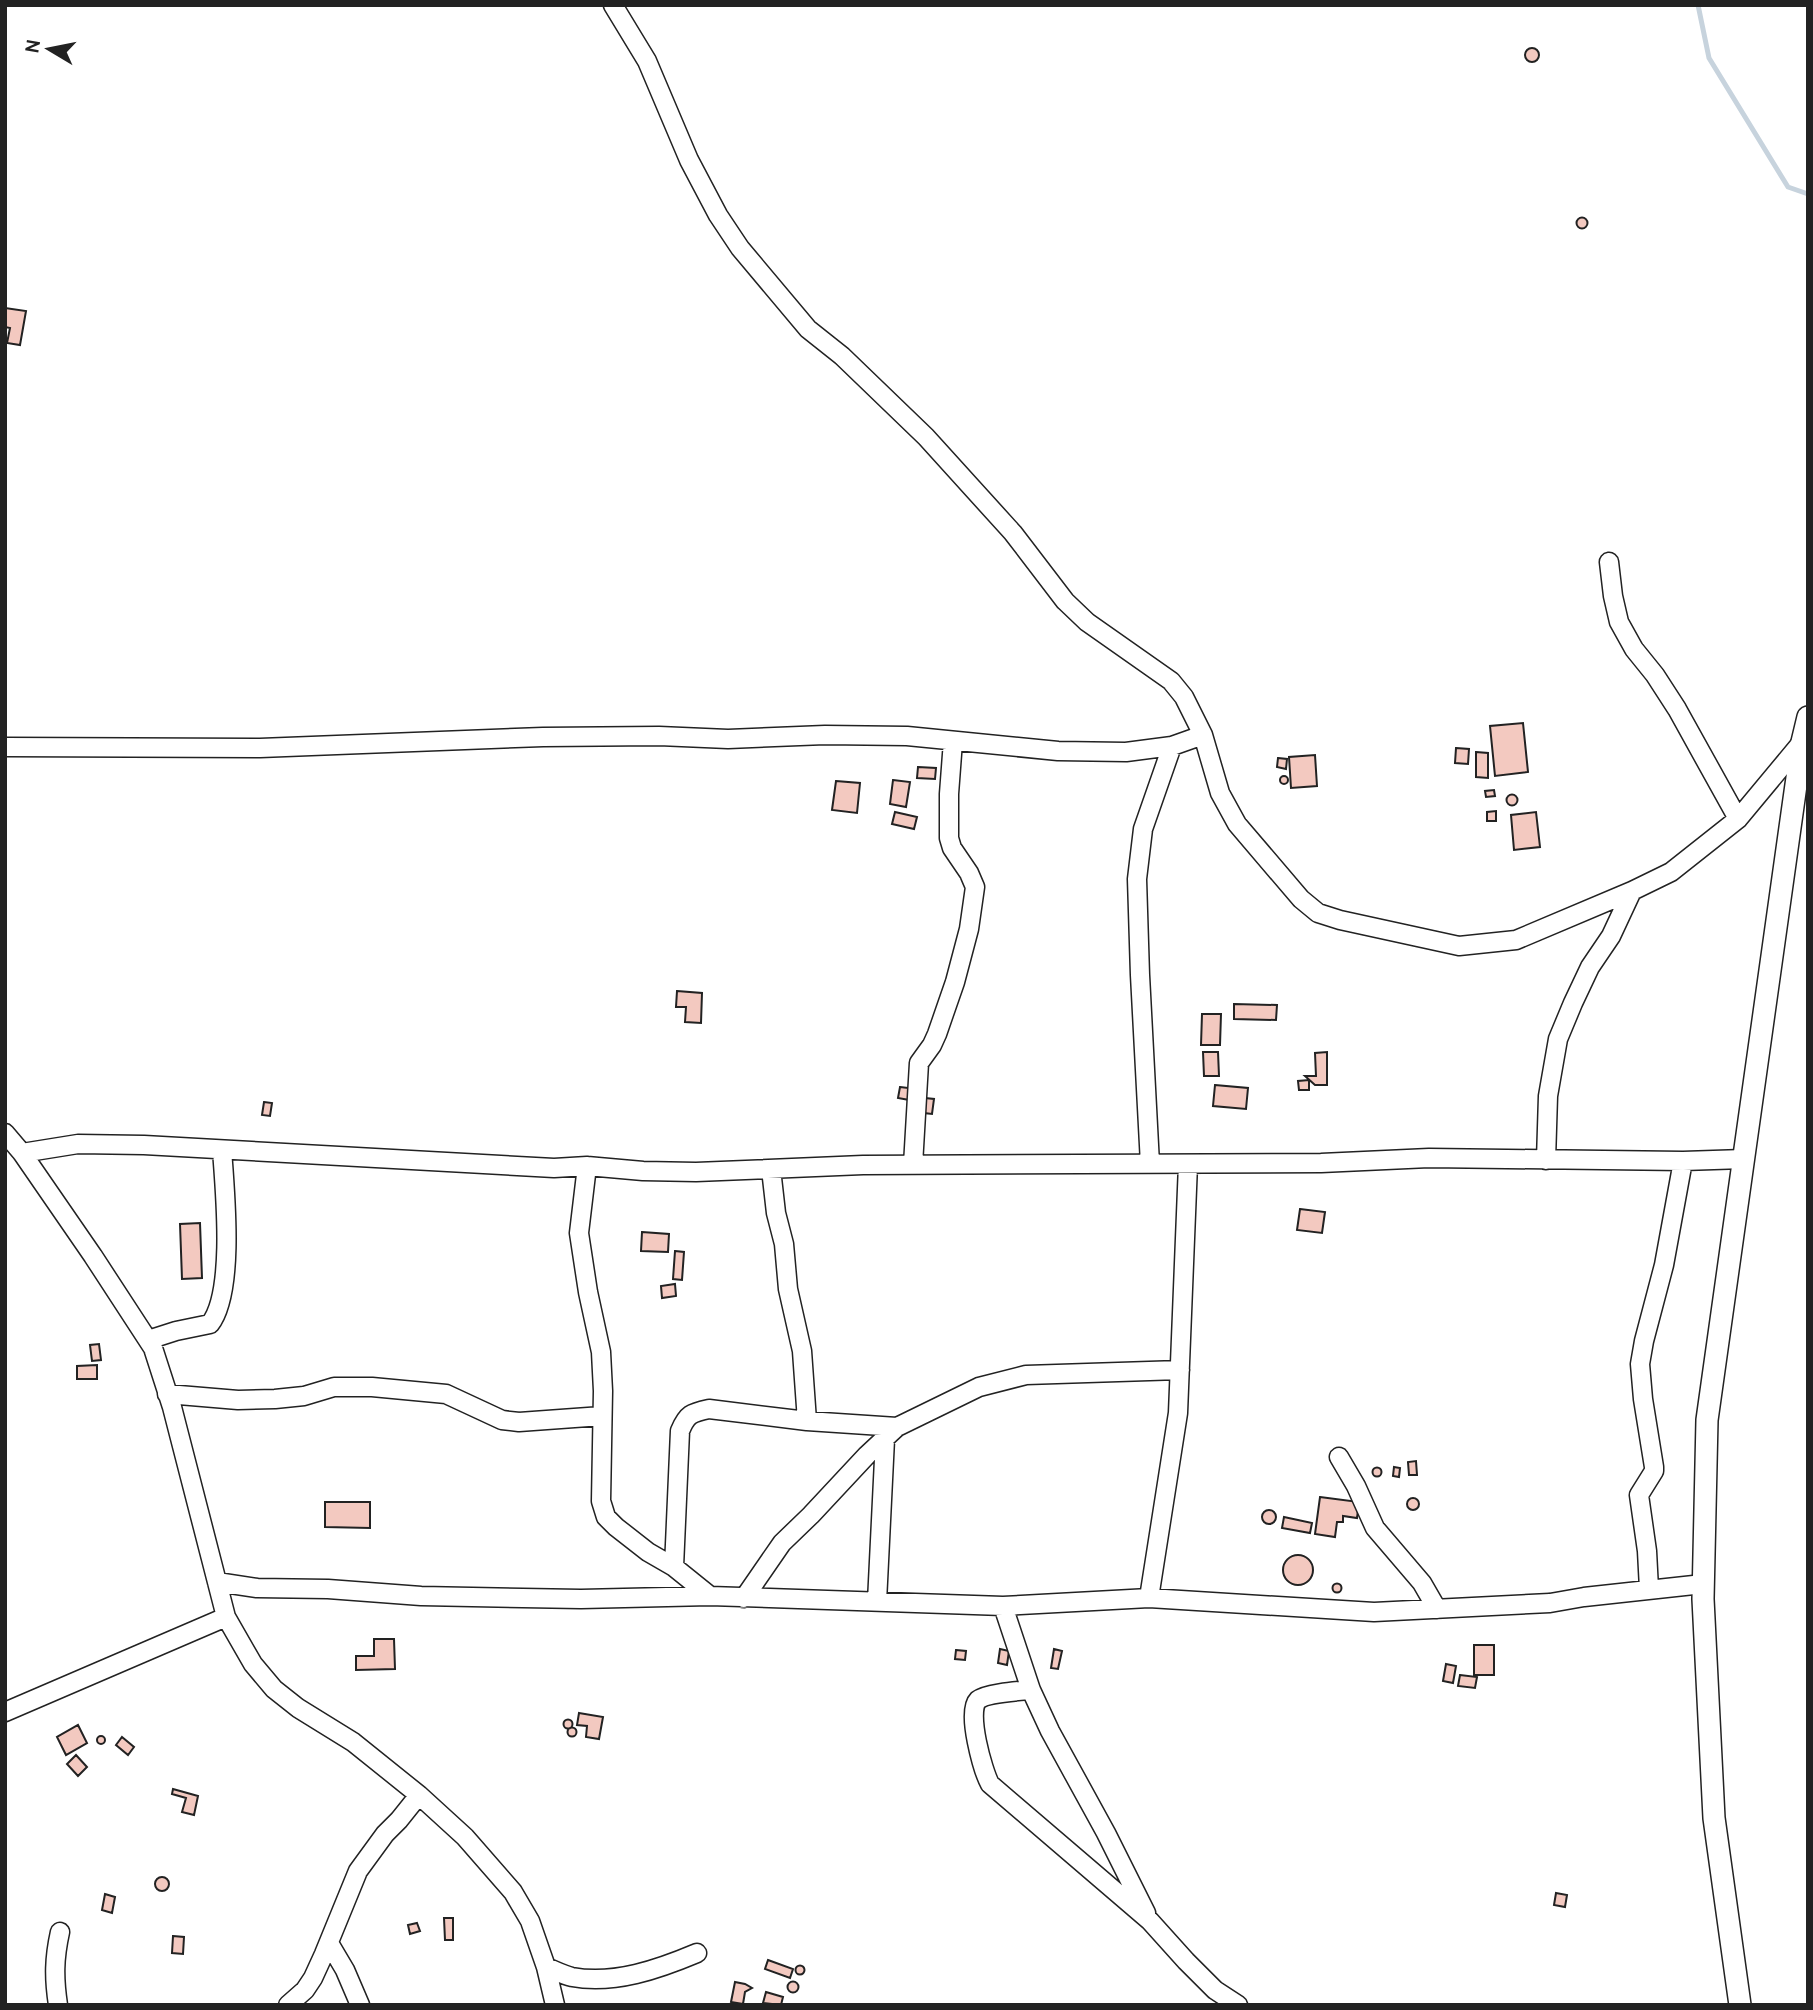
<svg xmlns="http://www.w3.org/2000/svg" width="1813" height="2010" font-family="Cabin,sans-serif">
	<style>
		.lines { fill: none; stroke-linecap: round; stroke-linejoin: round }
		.stream { stroke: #c7d3dd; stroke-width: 5 }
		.building { fill: #f3c9c0; stroke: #222; stroke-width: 2 }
		.minor-casing { stroke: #222; stroke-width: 21 }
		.tertiary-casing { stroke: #222; stroke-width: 24 }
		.minor { stroke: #fff; stroke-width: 18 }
		.tertiary { stroke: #fff; stroke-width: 21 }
	</style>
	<rect width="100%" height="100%" fill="#fff"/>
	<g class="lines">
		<path class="stream" d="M1698,5L1709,58L1788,187L1808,194"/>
	</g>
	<path class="building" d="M1525 55a7 7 0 1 1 14 0a7 7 0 1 1-14 0Z
		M1576.5 223a5.5 5.5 0 1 1 11 0a5.5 5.5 0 1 1-11 0Z
		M5,308L26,311L20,345L7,343L10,328L5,327Z
		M1523,723L1528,772L1495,776L1490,726Z
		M1456,748L1469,749L1468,764L1455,763Z
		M1476,752L1488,753V778L1476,777Z
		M1315,755L1317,786L1291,788L1289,757Z
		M1278,758L1287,759L1286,769L1277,767Z
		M918,767L936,768L935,779L917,778Z
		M1280 780a4 4 0 1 1 8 0a4 4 0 1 1-8 0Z
		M893,780L910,782L906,807L890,804Z
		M836,781L860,783L857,813L832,810Z
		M1494,790L1495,796L1486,797L1485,791Z
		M1506.5 800a5.5 5.5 0 1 1 11 0a5.5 5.5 0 1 1-11 0Z
		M1496,811V821H1487V812Z
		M895,812L917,817L914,829L892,824Z
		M1536,812L1540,847L1514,850L1511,815Z
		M677,991L702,993L701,1023L685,1022L686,1007H676Z
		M1234,1004L1277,1005L1276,1020L1234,1019Z
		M1202,1014H1221L1220,1045H1201Z
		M1203,1052H1218L1219,1076H1204Z
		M1327,1052V1085H1315L1305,1076H1316L1315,1053Z
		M1309,1080V1090H1299L1298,1081Z
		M1215,1085L1248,1088L1246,1109L1213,1106Z
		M900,1087L917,1089L915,1101L898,1098Z
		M925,1098L934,1099L932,1114L924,1113Z
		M264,1102L272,1103L270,1116L262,1115Z
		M1300,1209L1325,1212L1322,1233L1297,1230Z
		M200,1223L202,1278L182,1279L180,1224Z
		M642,1232L669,1234L668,1252L641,1251Z
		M675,1251L684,1252L682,1280L673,1279Z
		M675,1284L676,1296L662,1298L661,1286Z
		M99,1344L101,1360L92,1361L90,1345Z
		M97,1365V1379H77V1366Z
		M1416,1461L1417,1475H1409L1408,1462Z
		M1394,1467L1400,1468L1399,1477L1393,1476Z
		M1372.5 1472a4.5 4.5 0 1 1 9 0a4.5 4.5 0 1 1-9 0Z
		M1320,1497L1359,1502L1357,1518L1343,1516V1522H1337L1335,1537L1315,1534Z
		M1407 1504a6 6 0 1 1 12 0a6 6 0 1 1-12 0Z
		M325,1502H370V1528L325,1527Z
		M1262 1517a7 7 0 1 1 14 0a7 7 0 1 1-14 0Z
		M1284,1517L1312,1523L1310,1533L1282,1528Z
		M1283 1570a15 15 0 1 1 30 0a15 15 0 1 1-30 0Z
		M1332.5 1588a4.5 4.5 0 1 1 9 0a4.5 4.5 0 1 1-9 0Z
		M374,1639H394L395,1669L356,1670V1656H374Z
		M1474,1645H1494V1675H1474Z
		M1000,1649L1009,1651L1007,1665L998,1663Z
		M1054,1649L1062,1651L1058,1669L1051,1668Z
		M956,1650L966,1651L965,1660L955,1659Z
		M1446,1664L1456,1666L1453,1683L1443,1681Z
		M1460,1675L1477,1677L1475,1688L1458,1686Z
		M579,1713L603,1717L599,1739L586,1737L587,1726L577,1725Z
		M563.5 1724a4.5 4.5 0 1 1 9 0a4.5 4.5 0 1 1-9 0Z
		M78,1725L87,1743L66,1755L57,1737Z
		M567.5 1732a4.5 4.5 0 1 1 9 0a4.5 4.5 0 1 1-9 0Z
		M97 1740a4 4 0 1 1 8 0a4 4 0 1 1-8 0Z
		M122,1737L134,1747L128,1755L116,1745Z
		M76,1755L87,1767L78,1776L67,1764Z
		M173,1789L198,1796L194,1815L182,1812L186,1798L172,1794Z
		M155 1884a7 7 0 1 1 14 0a7 7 0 1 1-14 0Z
		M1556,1893L1567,1895L1565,1907L1554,1905Z
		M105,1894L115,1897L112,1913L102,1910Z
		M444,1918H453V1940H445Z
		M417,1923L420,1931L410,1934L408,1925Z
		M173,1936L184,1937L183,1954L172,1953Z
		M768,1960L793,1969L790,1978L765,1969Z
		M795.5 1970a4.5 4.5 0 1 1 9 0a4.5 4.5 0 1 1-9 0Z
		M787.5 1987a5.5 5.5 0 1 1 11 0a5.5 5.5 0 1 1-11 0Z
		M735,1982L745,1984L752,1988L745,1992L743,2004L731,2002Z
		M766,1992L783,1997L781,2005L763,2003Z"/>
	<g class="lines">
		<defs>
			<path id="minor" d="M613,5L647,61L689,160L718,215L740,248L808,329L842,356L926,437L1013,533L1065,601L1087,622L1171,681L1184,697L1203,735L1220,793L1237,824L1301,899L1318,913L1340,920L1459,946L1516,940L1632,891L1671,872L1738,819L1802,742
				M1609,562L1613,596L1619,622L1634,649L1655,675L1677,709L1738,819
				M5,747L260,748L543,737L659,736L728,739L825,735L907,736L1058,751L1126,752L1172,746L1203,735
				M5,1133L22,1153L93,1256L153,1348L172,1407L226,1617L253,1664L274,1689L298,1708L353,1742L419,1795L465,1837L513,1892L530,1921L546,1967L555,2005
				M22,1153L78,1144L144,1145L554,1168L587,1166L643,1171L696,1172L863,1165L1321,1163L1429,1158L1683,1161L1744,1159
				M1546,1160L1548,1096L1558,1039L1573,1003L1590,967L1611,936L1632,891
				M1150,1164L1140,975L1137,879L1143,829L1172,746
				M913,1165L919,1063L932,1045L937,1034L955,982L969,929L975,887L969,873L952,848L949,838V794L953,741
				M587,1166L579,1233L588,1292L601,1352L603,1391L601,1501L606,1517L616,1527L648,1552L674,1567L710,1596
				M771,1169L776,1213L784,1244L788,1289L802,1351L807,1421
				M148,1340L176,1331L210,1324C235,1292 225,1191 222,1150
				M167,1394L238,1400L275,1399L304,1396L334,1387H372L446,1394L502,1420L519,1422L602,1416
				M1339,1457L1356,1486L1375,1528L1422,1583L1437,1609
				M674,1567L680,1431C687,1414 691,1413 709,1409L807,1421L897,1427
				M217,1582L257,1588L328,1589L421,1596L581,1599L710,1596L1003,1606L1149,1598L1374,1612L1550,1603L1584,1597L1703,1584
				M1649,1589L1647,1551L1639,1495L1654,1471V1467L1643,1399L1640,1364L1644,1341L1664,1265L1683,1161
				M744,1598L782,1543L811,1515L867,1455L897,1427L979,1387L1026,1375L1180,1370
				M1149,1598L1178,1413L1188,1164
				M877,1602L885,1439
				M1003,1606L1031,1690L1050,1731L1106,1833L1146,1913
				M1031,1690C1020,1691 986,1693 978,1700C966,1712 983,1771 990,1784L1150,1921L1186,1961L1215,1990L1238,2005
				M5,1712L226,1617
				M329,1943L345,1970L360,2005
				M546,1967C554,1970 563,1975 572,1977C614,1985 659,1969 697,1953
				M58,2005C54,1978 54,1959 60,1932
				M288,2005L305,1990L313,1978L324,1954L358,1871L385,1834L399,1820L419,1795"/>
			<path id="tertiary" d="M1740,2005L1714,1818L1703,1599L1707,1420L1802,742L1808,717"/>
		</defs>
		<use href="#minor" class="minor-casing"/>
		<use href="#tertiary" class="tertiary-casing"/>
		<use href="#minor" class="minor"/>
		<use href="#tertiary" class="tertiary"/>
	</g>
	<rect width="1813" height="2010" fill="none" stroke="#222222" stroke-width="14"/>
	<g transform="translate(49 49) rotate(280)" stroke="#ffffff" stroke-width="5" paint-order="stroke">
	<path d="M0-5L12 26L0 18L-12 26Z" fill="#222222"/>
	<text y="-10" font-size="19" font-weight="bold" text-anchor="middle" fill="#222222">N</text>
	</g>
</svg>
